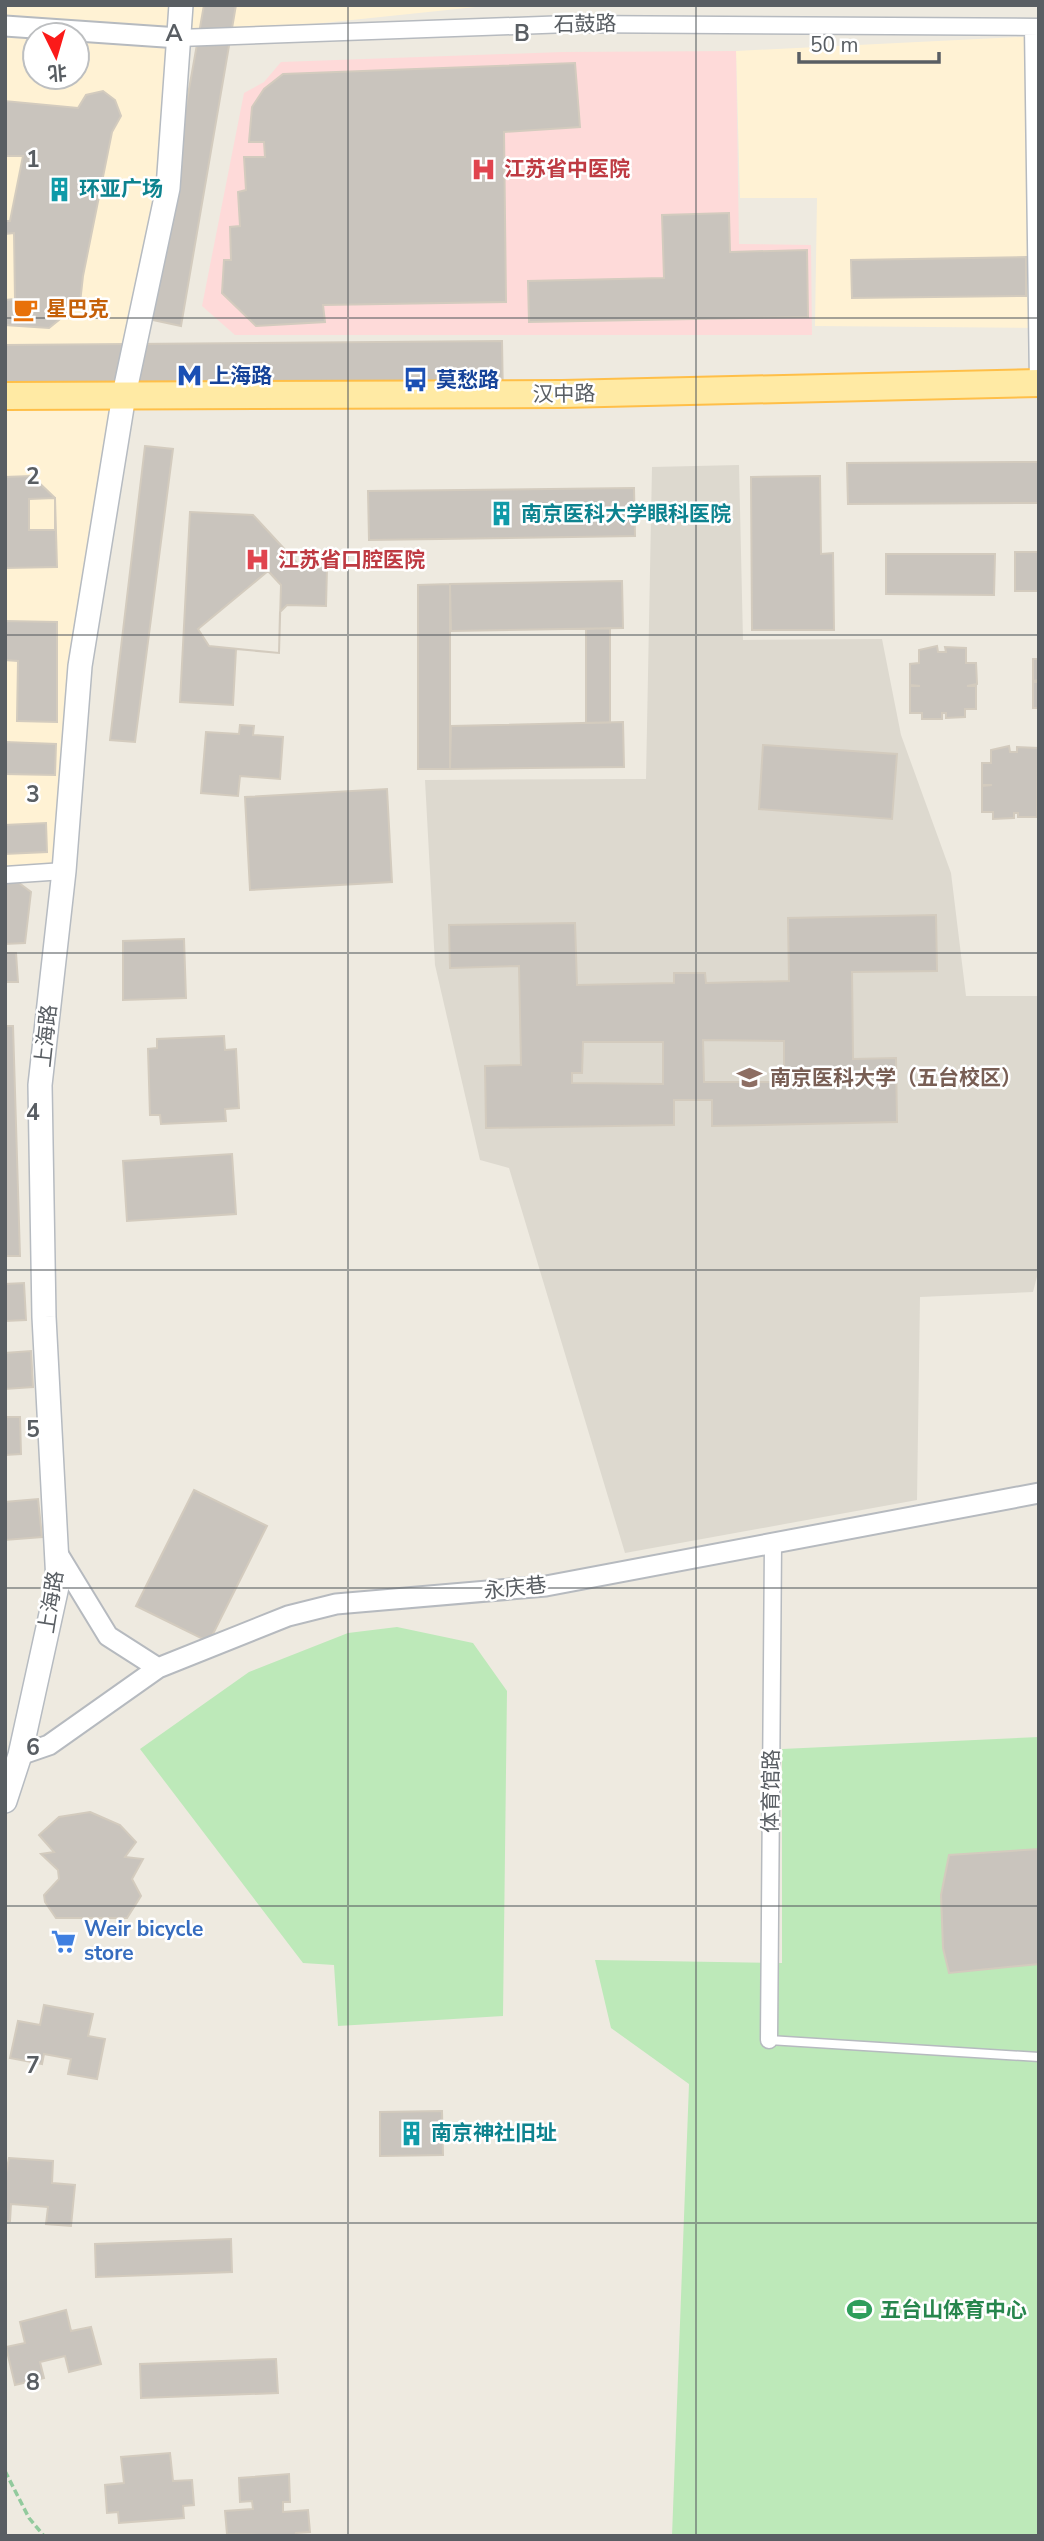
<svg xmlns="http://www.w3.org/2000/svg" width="1044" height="2541" font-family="'Nunito Sans','Noto Sans SC',sans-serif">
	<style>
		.commercial { fill: #fff2d4; fill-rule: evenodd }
		.education { fill: #ddd9cf }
		.medical { fill: #fedad9 }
		.green { fill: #bde9b9 }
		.building { fill: #c9c4bd; stroke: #d3cbbe; stroke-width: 2; fill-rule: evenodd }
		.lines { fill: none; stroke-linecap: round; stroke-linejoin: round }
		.service-casing { stroke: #b6babf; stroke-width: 11 }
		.minor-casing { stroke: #b6babf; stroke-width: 19 }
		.tertiary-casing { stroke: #b6babf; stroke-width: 23 }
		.secondary-casing { stroke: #b6bbc1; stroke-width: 26 }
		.primary-casing { stroke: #ffbf48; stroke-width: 30 }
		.path { stroke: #92ca9d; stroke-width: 3.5; stroke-dasharray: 7 3.5; stroke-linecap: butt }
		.service { stroke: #fff; stroke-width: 8 }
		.minor { stroke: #fff; stroke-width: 16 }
		.tertiary { stroke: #fff; stroke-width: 19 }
		.secondary { stroke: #fff; stroke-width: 23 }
		.primary { stroke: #ffeaa4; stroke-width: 26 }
		.grid { fill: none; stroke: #595e63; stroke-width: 2; stroke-opacity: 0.55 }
		.labels { text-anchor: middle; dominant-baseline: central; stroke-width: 5; stroke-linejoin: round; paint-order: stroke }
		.street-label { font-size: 21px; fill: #595e63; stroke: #fff }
		.health-label { font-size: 21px; font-weight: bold; fill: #be3a42; stroke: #fff; text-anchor: start }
		.culture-label { font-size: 21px; font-weight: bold; fill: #0d838f; stroke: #fff; text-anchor: start }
		.food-label { font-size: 21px; font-weight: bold; fill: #c56008; stroke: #fff; text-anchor: start }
		.transit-label { font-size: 21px; font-weight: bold; fill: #164399; stroke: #fff; text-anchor: start }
		.education-label { font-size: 21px; font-weight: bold; fill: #785e54; stroke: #fff; text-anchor: start }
		.shop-label { font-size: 21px; font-weight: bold; fill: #366cbe; stroke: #fff; text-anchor: start }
		.leisure-label { font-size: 21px; font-weight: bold; fill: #27864d; stroke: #fff; text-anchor: start }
		.grid-label { font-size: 23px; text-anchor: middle; font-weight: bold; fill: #595e63; stroke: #fff; stroke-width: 5; stroke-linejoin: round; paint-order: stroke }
	</style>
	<rect width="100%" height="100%" fill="#eeeae0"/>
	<path class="commercial" d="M5,5H495L179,38L124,395L64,871L5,875ZM35,35H77V77H35Z
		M1039,36V328L815,326L817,198H740L736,51Z"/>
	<path class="education" d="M739,465L743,640L882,639L901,735L951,873L966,996H1039V1269L1033,1292L920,1297L917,1500L625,1553L509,1168L480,1160L435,965L425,780L646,779L652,467Z"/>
	<path class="medical" d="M736,51L739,244L811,245L812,335H235L202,306L244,93L264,82L281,62L562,52Z"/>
	<path class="green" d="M397,1627L473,1643L507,1691L503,2016L338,2026L334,1965L303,1963L140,1749L249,1672L348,1633Z
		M1039,1737V2536H672L689,2084L611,2028L595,1960L782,1963V1749Z"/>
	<path class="building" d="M204,5H236L181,326L148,319Z
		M575,63L580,127L504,132L506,302L323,305L325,322L256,326L222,293L224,260H231L230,227L240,226L238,192L246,190L244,157H265L264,142H249L252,107L264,89L283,74Z
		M103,91L115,100L121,116L112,132L83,276L80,303L49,328L5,325V221H10L23,156H5V101L78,108L86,95Z
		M729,213L730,252L807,250L808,317L529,322L528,281L664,278L662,215Z
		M14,233L15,299L5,300V234Z
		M1026,257V296L852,298L851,260Z
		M502,341L503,401L5,406V345Z
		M145,446L173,449L135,742L110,740Z
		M1039,462V503L848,504L847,463Z
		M32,476L55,498L57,567L5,568V477Z
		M820,476L821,554L833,553L834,630H752L751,477Z
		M634,488L635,536L369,540L368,491Z
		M55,498V530H29V499Z
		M190,512L253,515L301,567L327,568L326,606L287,605L280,612L279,653L236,649L233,705L180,702Z
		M1015,552H1039V591H1015Z
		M886,554H995L994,595L886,594Z
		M268,571L281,585L279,653L209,646L198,629Z
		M622,581L623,628L451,631L450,584Z
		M450,584V769H418V585Z
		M5,621L57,622V722L17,721L18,661L5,660Z
		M610,628V723H586V629Z
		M937,646L938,652H946L945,647L966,648V663H976L977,684L967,686H976V709H965V717L946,718V713H942V719H922V713H910V686H920L910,685V664L919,663V650Z
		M1033,659H1039V680L1033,681Z
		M1033,682H1039V708H1033Z
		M623,722L624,767L450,769L451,726Z
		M240,725L254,726L253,735L283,737L280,779L240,776L238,796L201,793L206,732L239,734Z
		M5,742L56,744L55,775L5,774Z
		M763,745L897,754L892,819L759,809Z
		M1009,746L1010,752H1017V747L1038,748L1037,817H1018V813H1014V818L993,819V812H982V786L992,785H982V763H991V750Z
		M387,789L392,882L250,890L245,797Z
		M46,823L47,852L5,854V825Z
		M5,883H19L31,892L25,943L5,944Z
		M936,915L937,971L852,972L853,1059L896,1058L897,1122L712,1126V1100H674V1125L486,1128L485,1066L521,1065L519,966L450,968L449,925L575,923L577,985L674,983V973H705L706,983L789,981L788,918ZM703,1040L784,1041V1072L794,1073L795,1082H704ZM583,1042H663V1084L572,1083V1073H582Z
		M184,939L186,998L123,1000V941Z
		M5,953H16L18,982H5Z
		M5,1026H13L20,1256H5Z
		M224,1036L225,1050L236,1049L239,1108L225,1109L226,1121L161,1124L160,1115H150L148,1049L157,1048V1039Z
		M232,1154L236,1214L127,1221L123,1161Z
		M24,1283L26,1320L5,1321V1284Z
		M31,1351L33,1387L5,1389V1353Z
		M5,1417H20L21,1454L5,1455Z
		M194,1490L267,1526L209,1642L136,1606Z
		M38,1499L42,1537L5,1540V1502Z
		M90,1812L120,1825L136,1842L125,1857L143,1859L132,1879L141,1896L127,1918H56L45,1902L44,1895L59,1879L58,1870L41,1854L54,1852L39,1835L59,1817Z
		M1039,1849V1964L949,1973L943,1948L941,1895L949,1855Z
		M44,2005L93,2014L88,2036L105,2039L97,2079L68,2074L71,2059L44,2054L42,2064L10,2058L18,2021L40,2025Z
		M442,2111L443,2155L380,2156V2112Z
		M9,2158L53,2161L52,2183L75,2185L71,2226L46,2224L48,2207L11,2204L10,2221H5V2178Z
		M231,2239L232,2272L96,2277L95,2244Z
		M66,2310L71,2331L91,2327L101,2364L69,2372L65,2356L40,2362L44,2378L15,2385L6,2347L25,2343L20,2322Z
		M276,2359L278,2393L141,2398L140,2364Z
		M170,2453L173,2481L192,2480L194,2505L183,2506L184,2518L119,2523L118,2512L107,2513L105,2485L124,2483L121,2457Z
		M289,2474L290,2502H283V2512L308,2510L310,2532L296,2533L295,2536L227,2534L225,2511L253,2509L252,2501L240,2502L239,2478Z"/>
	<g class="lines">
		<defs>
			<path id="service" d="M769,2040L1039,2057"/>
			<path id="minor" d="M1033,27L1038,383
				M179,38L569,24L1039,27
				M5,875L64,871
				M769,2040L773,1543"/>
			<path id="tertiary" d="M5,26L179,38
				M58,1554L108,1636L158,1668
				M20,1755L49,1745L158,1668L288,1616L336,1604L546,1586L1039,1493"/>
			<path id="secondary" d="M5,1801L20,1755L58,1582L44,1317L40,1085L64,871L80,666L124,395L168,188L181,5"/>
			<path id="primary" d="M5,396L562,394L1039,383"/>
		</defs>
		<use href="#service" class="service-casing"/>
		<use href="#minor" class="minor-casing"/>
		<use href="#tertiary" class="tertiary-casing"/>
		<use href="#secondary" class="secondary-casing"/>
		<use href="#primary" class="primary-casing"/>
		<path class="path" d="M5,2471L29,2518L44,2536"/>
		<use href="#service" class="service"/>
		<use href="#minor" class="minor"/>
		<use href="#tertiary" class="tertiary"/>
		<use href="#secondary" class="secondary"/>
		<use href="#primary" class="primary"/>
	</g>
	<path class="grid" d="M348,5V2536M696,5V2536M5,318H1039M5,635H1039M5,953H1039M5,1270H1039M5,1588H1039M5,1906H1039M5,2223H1039"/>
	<defs>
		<symbol id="hospital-bare" viewBox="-9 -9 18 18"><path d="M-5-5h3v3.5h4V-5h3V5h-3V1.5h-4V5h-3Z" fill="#e0444e" stroke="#fff" stroke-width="2.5" paint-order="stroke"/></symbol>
		<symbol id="building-bare" viewBox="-9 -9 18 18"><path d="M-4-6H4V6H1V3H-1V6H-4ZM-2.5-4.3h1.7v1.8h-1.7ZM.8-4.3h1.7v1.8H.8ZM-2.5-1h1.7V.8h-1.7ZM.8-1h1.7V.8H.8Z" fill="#0f9aa8" stroke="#fff" stroke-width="2.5" paint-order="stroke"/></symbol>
		<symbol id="cafe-bare" viewBox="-9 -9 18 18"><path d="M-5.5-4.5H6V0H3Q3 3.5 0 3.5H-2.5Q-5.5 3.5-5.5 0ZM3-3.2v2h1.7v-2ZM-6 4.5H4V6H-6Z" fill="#e8710a" stroke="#fff" stroke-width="2.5" paint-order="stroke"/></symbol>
		<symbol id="metro-bare" viewBox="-9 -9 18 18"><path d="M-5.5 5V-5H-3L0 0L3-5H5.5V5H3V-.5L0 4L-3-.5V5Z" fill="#1a4fb4" stroke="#fff" stroke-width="2.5" paint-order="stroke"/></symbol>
		<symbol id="bus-bare" viewBox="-9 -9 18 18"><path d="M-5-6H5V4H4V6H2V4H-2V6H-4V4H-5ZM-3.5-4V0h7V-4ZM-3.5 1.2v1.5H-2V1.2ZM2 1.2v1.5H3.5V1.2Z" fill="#1a4fb4" stroke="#fff" stroke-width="2.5" paint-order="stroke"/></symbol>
		<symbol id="university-bare" viewBox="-9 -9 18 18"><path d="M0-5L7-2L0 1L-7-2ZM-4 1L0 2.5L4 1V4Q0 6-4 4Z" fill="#8d6e63" stroke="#fff" stroke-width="2.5" paint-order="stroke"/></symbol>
		<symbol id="supermarket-bare" viewBox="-9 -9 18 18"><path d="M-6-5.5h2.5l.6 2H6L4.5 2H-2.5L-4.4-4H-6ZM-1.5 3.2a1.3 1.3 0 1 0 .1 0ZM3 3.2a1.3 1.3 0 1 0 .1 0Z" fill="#3f7fe0" stroke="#fff" stroke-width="2.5" paint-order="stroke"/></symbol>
		<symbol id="stadium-bare" viewBox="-9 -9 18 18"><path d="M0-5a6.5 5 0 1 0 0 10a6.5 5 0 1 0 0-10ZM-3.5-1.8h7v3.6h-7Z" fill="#2e9e5b" stroke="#fff" stroke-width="2.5" paint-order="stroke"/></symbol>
	</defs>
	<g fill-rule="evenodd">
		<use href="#hospital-bare" x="466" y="152" width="35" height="35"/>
		<use href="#building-bare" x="42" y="172" width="35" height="35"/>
		<use href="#cafe-bare" x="8" y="292" width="35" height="35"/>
		<use href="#metro-bare" x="172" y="358" width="35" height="35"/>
		<use href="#bus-bare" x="398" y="362" width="35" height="35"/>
		<use href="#building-bare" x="484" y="496" width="35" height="35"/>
		<use href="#hospital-bare" x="240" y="542" width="35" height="35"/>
		<use href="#university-bare" x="732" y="1060" width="35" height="35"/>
		<use href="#supermarket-bare" x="46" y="1924" width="35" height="35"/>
		<use href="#building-bare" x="394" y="2116" width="35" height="35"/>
		<use href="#stadium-bare" x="842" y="2292" width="35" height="35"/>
	</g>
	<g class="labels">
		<g class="street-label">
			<text transform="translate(585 24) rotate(-1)">石鼓路</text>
			<text transform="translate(564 394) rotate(-1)">汉中路</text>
			<text transform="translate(46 1036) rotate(-84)">上海路</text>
			<text transform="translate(515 1588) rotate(-6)">永庆巷</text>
			<text transform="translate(51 1602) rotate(-81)">上海路</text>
			<text transform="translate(771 1791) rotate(-89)">体育馆路</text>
		</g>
		<g class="health-label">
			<text x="504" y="169">江苏省中医院</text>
			<text x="278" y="560">江苏省口腔医院</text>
		</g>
		<g class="culture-label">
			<text x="79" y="189">环亚广场</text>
			<text x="521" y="514">南京医科大学眼科医院</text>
			<text x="431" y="2133">南京神社旧址</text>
		</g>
		<g class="food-label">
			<text x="46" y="309">星巴克</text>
		</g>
		<g class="transit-label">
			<text x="209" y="376">上海路</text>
			<text x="436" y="380">莫愁路</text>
		</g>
		<g class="education-label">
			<text x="770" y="1078">南京医科大学（五台校区）</text>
		</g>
		<g class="shop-label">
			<text x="84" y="1929">Weir bicycle<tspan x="84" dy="24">store</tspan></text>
		</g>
		<g class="leisure-label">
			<text x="880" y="2310">五台山体育中心</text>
		</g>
	</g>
	<g class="grid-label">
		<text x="174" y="41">A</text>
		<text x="522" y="41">B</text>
		<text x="33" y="167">1</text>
		<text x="33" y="484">2</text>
		<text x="33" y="802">3</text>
		<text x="33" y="1120">4</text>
		<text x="33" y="1437">5</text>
		<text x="33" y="1755">6</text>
		<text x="33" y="2073">7</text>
		<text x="33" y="2390">8</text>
	</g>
	<rect width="1044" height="2541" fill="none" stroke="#595e63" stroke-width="14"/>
	<g transform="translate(56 56) rotate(175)"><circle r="33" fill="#ffffff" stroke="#bdbfc1" stroke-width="2"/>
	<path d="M0-5L12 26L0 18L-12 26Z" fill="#fb1a19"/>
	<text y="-10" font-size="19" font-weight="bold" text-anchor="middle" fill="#595e63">北</text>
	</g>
	<path d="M799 52v10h140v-10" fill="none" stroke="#595e63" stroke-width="3.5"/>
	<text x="810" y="52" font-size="21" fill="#595e63" stroke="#ffffff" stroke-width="5" paint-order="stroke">50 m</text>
</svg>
